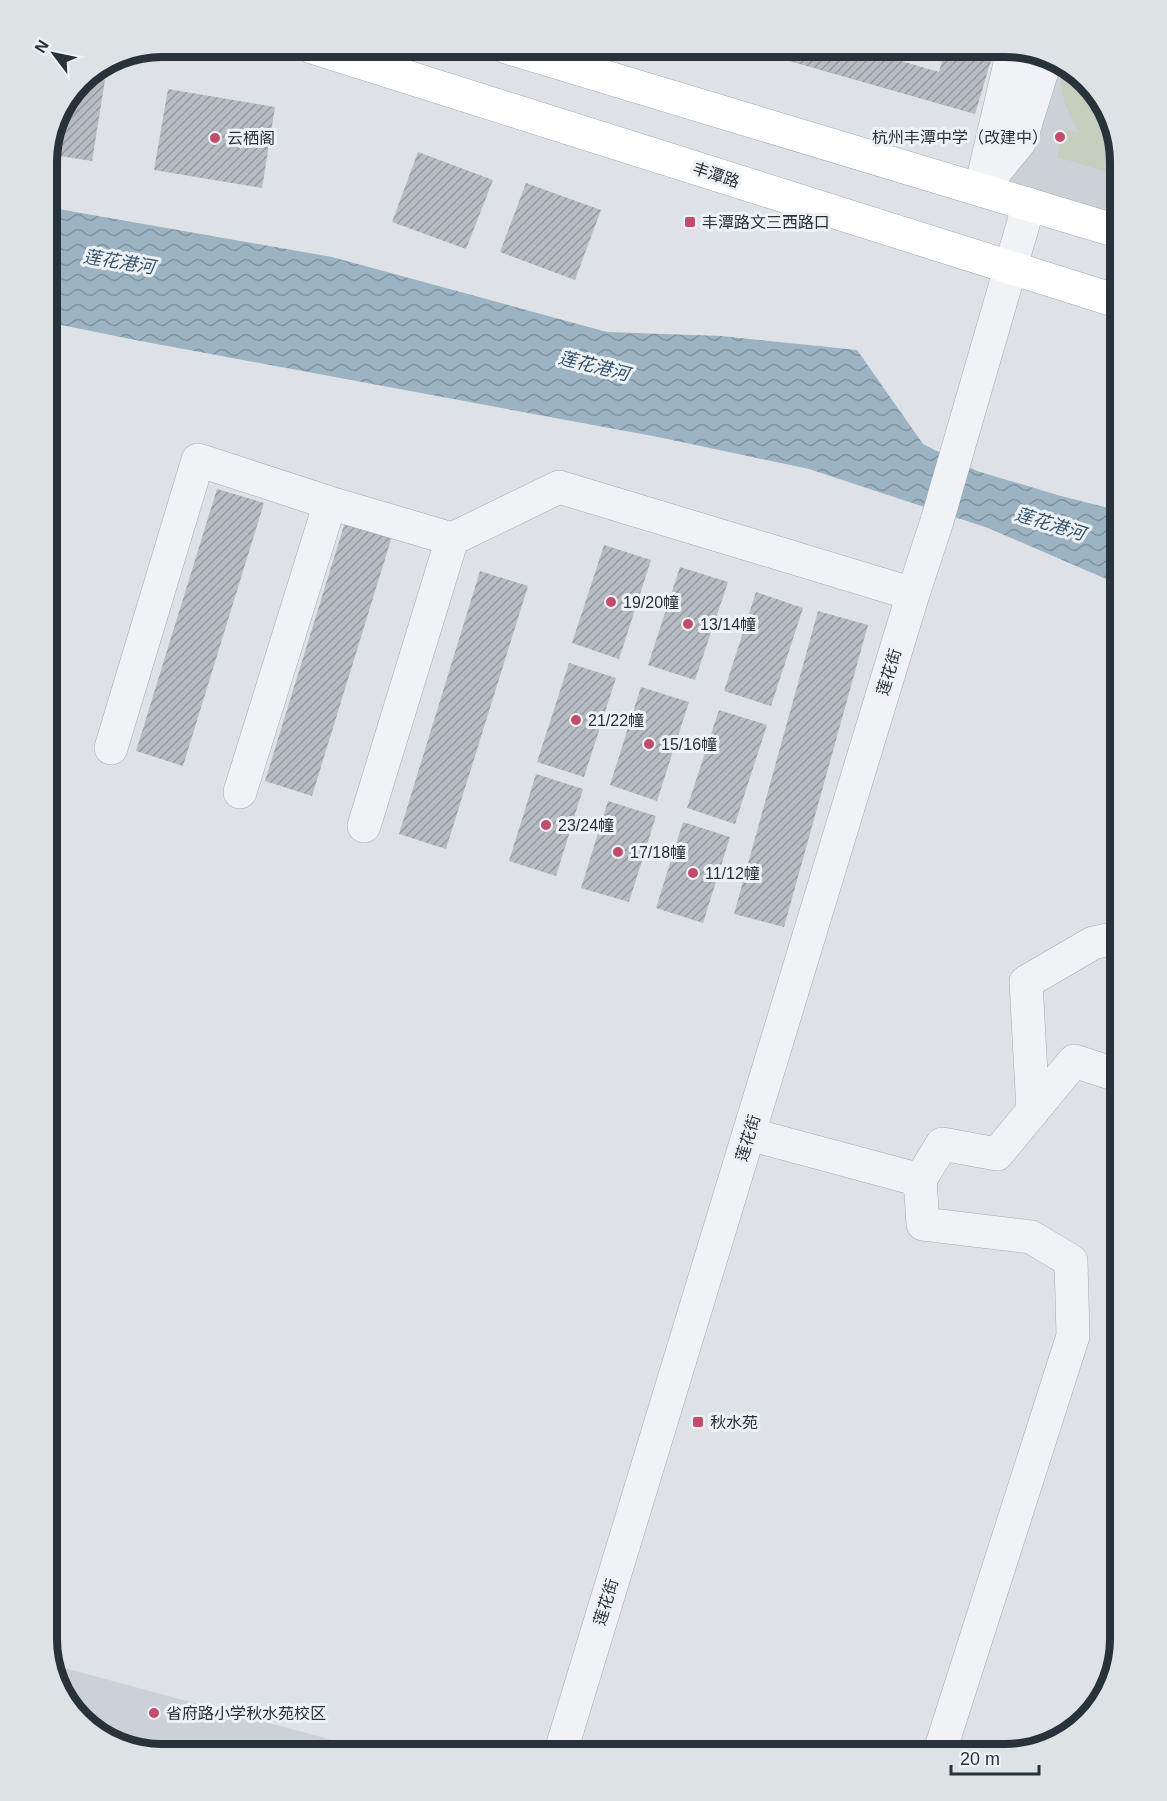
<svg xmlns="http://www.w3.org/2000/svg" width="1167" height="1801" font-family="Helvetica,'Noto Sans SC',sans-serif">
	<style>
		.built { fill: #ccd1d7 }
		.green { fill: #c5cfc0 }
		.water { fill: url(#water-waves) }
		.building { fill: url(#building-hatch) }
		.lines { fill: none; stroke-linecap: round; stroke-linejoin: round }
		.minor-casing { stroke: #a4aaaf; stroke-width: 34 }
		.major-casing { stroke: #9ea8b1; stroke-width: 34 }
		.minor { stroke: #f0f2f5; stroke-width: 33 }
		.major { stroke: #fff; stroke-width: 33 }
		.poi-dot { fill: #c24c6b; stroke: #edf1f4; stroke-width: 2 }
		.labels { text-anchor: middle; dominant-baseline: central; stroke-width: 6; stroke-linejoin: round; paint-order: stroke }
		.poi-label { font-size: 16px; fill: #28323b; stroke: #edf1f4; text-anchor: start }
		.street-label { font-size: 16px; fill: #28323b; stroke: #edf1f4 }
		.water-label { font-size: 18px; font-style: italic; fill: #36546c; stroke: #edf1f4 }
		.rim { fill: none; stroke: #28323b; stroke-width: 8 }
	</style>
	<defs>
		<pattern id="water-waves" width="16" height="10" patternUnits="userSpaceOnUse" patternTransform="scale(1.5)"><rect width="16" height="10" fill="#9cb3c3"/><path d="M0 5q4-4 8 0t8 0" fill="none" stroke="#7f92a0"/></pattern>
		<pattern id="building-hatch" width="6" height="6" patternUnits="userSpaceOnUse" patternTransform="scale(1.5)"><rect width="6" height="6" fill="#b6bcc2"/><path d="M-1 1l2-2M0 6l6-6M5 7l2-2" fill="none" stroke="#94999f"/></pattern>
	</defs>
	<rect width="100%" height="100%" fill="#dee2e6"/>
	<path class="built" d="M1031,53L1069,66L1108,111L1120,162V215L995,177Z
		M53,1665L384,1754H155L98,1735L59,1690Z"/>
	<path class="green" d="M1061,63L1069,66L1108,111L1120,162V176L1057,157L1063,129L1079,133C1065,108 1059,93 1061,63Z"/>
	<path class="water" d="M47,207L332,257L607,332L721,336L857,350L923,444L977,471L1061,496L1120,511V585L988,528L809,469L658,437L130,339L47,322Z"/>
	<path class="building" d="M740,47H872L870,52L939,72L946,47H995L975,114Z
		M85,77L105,80L92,161L47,154L81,80Z
		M168,89L275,107L262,188L154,170Z
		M418,152L493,180L466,249L392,222Z
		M526,183L601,210L575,280L500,252Z
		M217,489L264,503L183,766L136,751Z
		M346,519L393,533L312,796L265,781Z
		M604,545L651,560L619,659L572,643Z
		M680,567L728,582L695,680L648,665Z
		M480,571L528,586L446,849L399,834Z
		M756,592L803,608L771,706L724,691Z
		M818,611L868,625L784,927L734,914Z
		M569,663L616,678L584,777L537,762Z
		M641,687L689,702L657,801L610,785Z
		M719,710L767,725L735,824L687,808Z
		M536,774L583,789L556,876L509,861Z
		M608,801L656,816L629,902L581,888Z
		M683,822L730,837L703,923L656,908Z"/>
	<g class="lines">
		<defs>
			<path id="minor" d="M982,183L1014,47
				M981,189L1020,141L1046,58
				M111,748L198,460L330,503L452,539L559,487L913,594
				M240,792L330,503
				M364,826L452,539
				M1033,1111L1026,982L1093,943L1120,937
				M749,1134L920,1180
				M560,1754L913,594L937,521L1029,204
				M939,1754L1073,1336L1071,1261L1031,1237L923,1224L920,1180L942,1144L997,1154L1074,1061L1120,1076"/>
			<path id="major" d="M312,47L1120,302
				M506,47L1120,232"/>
		</defs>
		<use href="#minor" class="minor-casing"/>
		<use href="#major" class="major-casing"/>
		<use href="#minor" class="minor"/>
		<use href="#major" class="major"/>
	</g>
	<g class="poi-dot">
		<circle cx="1060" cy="137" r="6"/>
		<circle cx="215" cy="138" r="6"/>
		<rect x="684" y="216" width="12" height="12" rx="3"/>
		<circle cx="611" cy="602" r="6"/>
		<circle cx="688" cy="624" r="6"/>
		<circle cx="576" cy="720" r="6"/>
		<circle cx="649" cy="744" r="6"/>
		<circle cx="546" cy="825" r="6"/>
		<circle cx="618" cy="852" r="6"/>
		<circle cx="693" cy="873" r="6"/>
		<rect x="692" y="1416" width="12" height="12" rx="3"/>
		<circle cx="154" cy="1713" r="6"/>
	</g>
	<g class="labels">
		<g class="poi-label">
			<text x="1048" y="137" text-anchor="end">杭州丰潭中学（改建中）</text>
			<text x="227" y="138">云栖阁</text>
			<text x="702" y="222">丰潭路文三西路口</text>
			<text x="623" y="602">19/20幢</text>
			<text x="700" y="624">13/14幢</text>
			<text x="588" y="720">21/22幢</text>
			<text x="661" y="744">15/16幢</text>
			<text x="558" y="825">23/24幢</text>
			<text x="630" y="852">17/18幢</text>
			<text x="705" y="873">11/12幢</text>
			<text x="710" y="1422">秋水苑</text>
			<text x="166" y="1713">省府路小学秋水苑校区</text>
		</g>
		<g class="street-label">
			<text transform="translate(716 175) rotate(18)">丰潭路</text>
			<text transform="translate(889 672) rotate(-73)">莲花街</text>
			<text transform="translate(748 1138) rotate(-73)">莲花街</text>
			<text transform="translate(606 1602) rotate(-73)">莲花街</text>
		</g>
		<g class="water-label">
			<text transform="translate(119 262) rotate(9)">莲花港河</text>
			<text transform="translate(594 366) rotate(14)">莲花港河</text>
			<text transform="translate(1050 524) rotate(17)">莲花港河</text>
		</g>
	</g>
	<path d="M0 0H1167V1801H0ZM162 57H1005A105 105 0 0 1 1110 162V1639A105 105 0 0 1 1005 1744H162A105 105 0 0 1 57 1639V162A105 105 0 0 1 162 57Z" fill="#dde2e5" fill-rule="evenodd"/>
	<path class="rim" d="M162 57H1005A105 105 0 0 1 1110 162V1639A105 105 0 0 1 1005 1744H162A105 105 0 0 1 57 1639V162A105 105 0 0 1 162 57Z"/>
	<g transform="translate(54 54) rotate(302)" stroke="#edf1f4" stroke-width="4.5" paint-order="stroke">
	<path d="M0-4.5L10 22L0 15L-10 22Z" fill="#28323b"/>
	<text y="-9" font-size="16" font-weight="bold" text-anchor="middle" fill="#28323b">N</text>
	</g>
	<path d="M951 1765v9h88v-9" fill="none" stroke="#28323b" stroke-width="3"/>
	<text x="960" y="1765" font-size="18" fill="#28323b" stroke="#edf1f4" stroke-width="4.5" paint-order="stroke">20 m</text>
</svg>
